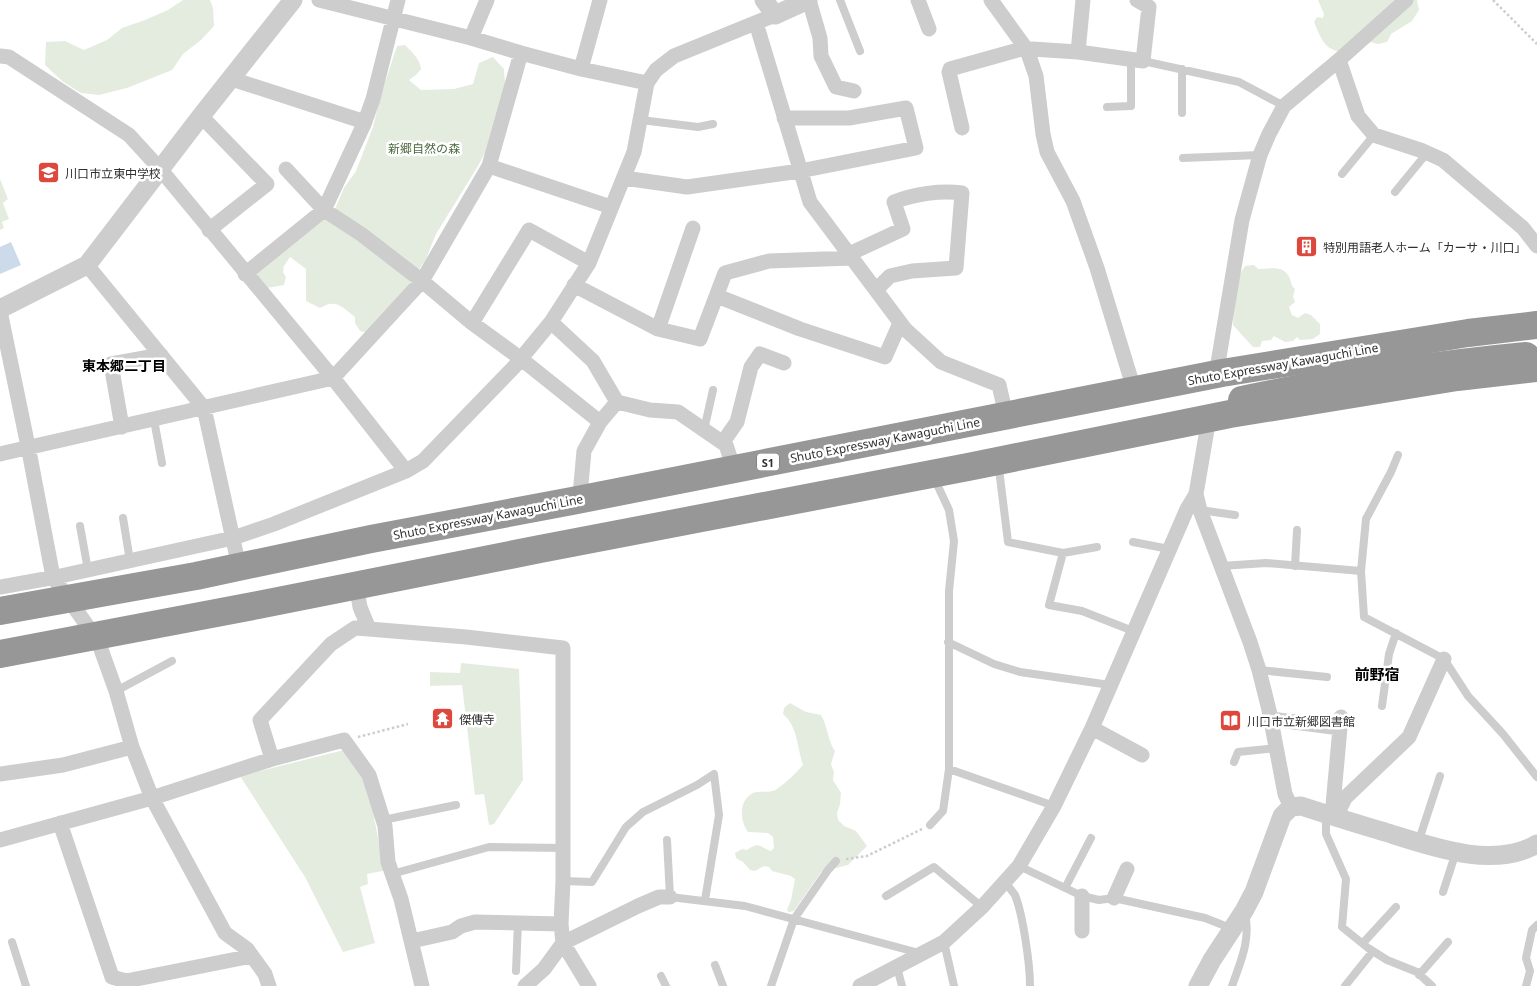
<svg xmlns="http://www.w3.org/2000/svg" width="1537" height="986" font-family="'Noto Sans','Noto Sans JP',sans-serif">
	<style>
		.green { fill: #e4ecdf }
		.water { fill: #ccdaea }
		.lines { fill: none; stroke-linecap: round; stroke-linejoin: round }
		.path { stroke: #cdcdcd; stroke-width: 2.5; stroke-dasharray: 2.5 2.5; stroke-linecap: butt }
		.service { stroke: #cdcdcd; stroke-width: 8 }
		.minor { stroke: #cdcdcd; stroke-width: 15 }
		.tertiary { stroke: #cdcdcd; stroke-width: 19 }
		.motorway { stroke: #979797; stroke-width: 28 }
		.motorway-bridge { stroke: #979797; stroke-width: 28 }
		.labels { text-anchor: middle; dominant-baseline: central; stroke-width: 5; stroke-linejoin: round; paint-order: stroke }
		.shield { fill: #fff; stroke: #6e6e6e; stroke-width: 1 }
		.shield-label { font-size: 11px; font-weight: bold; fill: #303030 }
		.park-label { font-size: 12px; fill: #4d693f; stroke: #fff }
		.poi-label { font-size: 12px; fill: #303030; stroke: #fff; text-anchor: start }
		.street-label { font-size: 12px; fill: #303030; stroke: #fff }
		.neighbourhood-label { font-size: 14px; font-weight: bold; fill: #000; stroke: #fff }
		.quarter-label { font-size: 15px; font-weight: bold; fill: #000; stroke: #fff }
	</style>
	<rect width="100%" height="100%" fill="#fff"/>
	<path class="green" d="M183,0H210L213,8L214,26L201,40L183,54L172,70L127,88L99,95L81,93L62,81L45,65L46,42L65,41L84,50L107,40L122,28L145,20L168,10Z
		M1318,0H1417L1419,10L1412,21L1391,34L1387,42L1378,44L1370,42L1339,56L1337,51C1323,48 1319,33 1314,22L1317,17L1323,18L1324,14Z
		M405,45C412,52 420,59 421,69L416,75L409,80L421,90L454,89L473,84L479,63L493,57L504,69L506,97L494,136L478,166L436,234L426,259L406,289L367,333L360,331L355,323V317C342,307 336,298 320,308L306,301V269L290,257L284,266L283,272L286,277L284,285L267,288L255,273L335,209L344,188L356,171L373,127L380,98L397,46Z
		M0,179L8,199L3,203L9,219L2,222L4,228L0,230Z
		M1254,265L1258,269C1268,269 1282,265 1288,275C1292,281 1290,285 1295,289L1293,297L1295,302L1289,307L1292,315L1298,318L1305,313L1311,315L1320,324V334L1313,339L1300,340L1297,337L1293,341L1285,342L1274,336L1271,340L1262,341L1260,347H1253L1233,325C1234,318 1233,315 1232,309C1230,292 1237,279 1245,266Z
		M461,663L519,669L523,780L494,824L489,825L484,794L475,795L462,685L430,686V672L460,673Z
		M790,703L806,712L821,715C828,727 828,742 835,751L831,764L834,772L833,780L841,793L840,804L837,813L838,820L844,826L856,831L867,846L848,865L821,872L794,911L789,912L787,910L791,900L795,879L791,876L772,871L769,867L764,866L755,871L750,870L743,862L736,858L735,853L742,849L747,850C760,841 759,847 771,851L774,848L773,837L768,833L748,832C740,821 738,801 753,793C760,790 770,794 777,789C787,782 795,774 803,765C797,747 798,727 783,714L784,708Z
		M344,750L367,780L381,854L387,870L367,874L368,884L360,887L375,943L343,952L305,877L240,776Z"/>
	<path class="water" d="M11,242L21,265L0,274V247Z"/>
	<g class="lines">
		<path class="path" d="M1493,0L1537,44
			M358,737L408,724
			M846,859L867,856L922,829"/>
		<path class="service" d="M840,0L860,51
			M1143,61L1239,82L1284,106
			M1182,69V113
			M1107,107L1131,106V59
			M641,120L698,127L713,124
			M1183,158L1260,155
			M1342,174L1374,135
			M1395,192L1427,153
			M154,420L162,463
			M704,430L713,390
			M1398,455L1391,472L1366,519L1361,571L1364,617L1444,659L1468,696L1503,734L1537,777
			M999,469L1008,542L1063,553L1049,605L1082,611L1133,631
			M1200,510L1235,515
			M123,518L130,561
			M80,526L88,570
			M1133,542L1169,549
			M1063,553L1097,547
			M1221,566L1266,563L1361,571
			M1295,566L1297,530
			M948,642L994,664L1020,672L1110,685
			M1259,670L1327,677
			M116,691L172,661
			M1382,706L1389,654L1396,633
			M1234,762L1238,752L1276,748
			M949,769L1054,806
			M1326,814V834L1346,879L1342,927L1368,948L1387,960L1417,972L1432,986
			M383,820L456,805
			M930,825L943,811L949,769V591L954,541L949,510L936,482
			M667,840L670,897L745,906L919,953
			M1418,843L1440,776
			M1019,866L1082,896L1099,900L1114,898L1205,918L1233,929
			M392,874L489,847L563,848
			M563,881L592,882L626,827L643,812L697,785L714,774L719,815L705,900
			M1005,882C1008,886 1012,891 1015,895C1023,915 1030,964 1030,986
			M1065,888L1091,838
			M1443,892L1456,852
			M886,896L934,867L982,907
			M12,942L26,986
			M944,942L954,986
			M1363,943L1396,907
			M715,965L723,986
			M897,967L902,986
			M516,971L518,922
			M1419,975L1448,942
			M661,976L666,986
			M771,986L794,919L828,870L836,861
			M1232,986C1240,963 1251,940 1245,915
			M1345,986L1373,951
			M1526,986L1530,971L1526,958L1532,930L1537,925"/>
		<path class="minor" d="M319,0L471,38L521,53L581,69L647,83
			M809,0L820,38L821,56L836,87L854,91
			M918,0L929,29
			M991,0L1027,50L1036,76L1043,134L1047,152L1073,201L1097,268L1133,386
			M756,23L810,202L905,329L941,362L999,385L1005,411
			M471,38L487,0
			M1027,50L1032,49L1078,52L1143,61L1149,7L1137,0
			M1078,52L1083,0
			M0,56L9,57L129,135L161,170L333,378L406,471
			M1339,60L1358,116L1374,135L1423,151L1443,160L1523,228L1537,246
			M581,69L600,0
			M232,79L365,122
			M201,116L267,184L209,230
			M962,128L949,72L950,69L1025,48
			M489,166L611,207
			M286,169L324,210L361,234L422,281L472,323L520,358L600,422
			M624,178L687,187L800,171L916,148L906,108L849,118H784
			M849,254L903,229L894,202C914,194 941,190 962,193L956,268L912,271L890,276L876,290
			M87,265L204,408L238,562
			M245,274L324,210L364,124L373,99L398,0
			M574,285L658,329L700,339L725,273L769,261L852,258
			M717,296L800,329L885,357L900,323
			M0,311L29,451L53,577L98,641L116,691L132,747L152,798L225,933L247,949L265,974L269,986
			M551,322L593,361L617,402L650,410L678,412L726,445L732,463
			M472,323L529,230L589,263
			M658,329L693,228
			M1217,369L1242,220L1260,155L1269,134L1284,106L1339,60L1406,0
			M1208,424L1196,494L1200,510L1250,642L1259,670L1269,710L1285,794L1291,807
			M122,427L111,364L161,355
			M723,442L737,422L751,367L760,354L784,363
			M0,454L333,378L422,281L489,166L521,53
			M580,495L584,451L600,422L617,402
			M0,587L56,577L233,538L274,524L406,471L423,461L514,367L551,322L589,263L634,152L647,83L656,70L674,56L775,15
			M369,629L466,637L563,648V881L561,924L563,943L589,986
			M1271,719L1340,728
			M1092,728L1142,755
			M272,759L260,720L331,644L355,628L369,629L360,607L357,590
			M0,774L63,765L132,747
			M1332,816L1341,717
			M1336,817L1345,798L1409,737L1444,659
			M60,823L112,977L126,981L252,956
			M0,840L152,798L272,759L344,740L369,775L385,826L388,862L401,899L422,986
			M1082,896V931
			M1114,898L1127,869
			M412,941L452,932L461,926L475,922L561,924
			M525,986L544,969L563,943L638,906L659,897H670
			M860,986L944,942L982,907L1019,866L1054,806L1092,728L1187,509L1196,494"/>
		<path class="tertiary" d="M764,0L775,15L808,0
			M0,309L87,265L201,116L293,0
			M1198,986L1212,960L1244,911L1254,892L1282,816L1291,807L1301,806C1329,815 1357,824 1385,832C1430,846 1493,870 1537,844"/>
		<path class="motorway" d="M1242,400C1336,380 1430,365 1526,356"/>
		<path class="motorway-bridge" d="M0,611L196,576L371,539L572,501L1222,373L1468,333L1537,325
			M0,654L258,605L540,549L968,467L1230,414L1457,377L1537,368"/>
	</g>
	<defs>
		<symbol id="school-square" viewBox="-11 -11 22 22"><rect x="-9" y="-9" width="18" height="18" rx="4" fill="#dc483d" stroke="#fff"/><path d="M0-5L7-2L0 1L-7-2ZM-4 1L0 2.5L4 1V4Q0 6-4 4Z" fill="#fff"/></symbol>
		<symbol id="building-square" viewBox="-11 -11 22 22"><rect x="-9" y="-9" width="18" height="18" rx="4" fill="#dc483d" stroke="#fff"/><path d="M-4-6H4V6H1V3H-1V6H-4ZM-2.5-4.3h1.7v1.8h-1.7ZM.8-4.3h1.7v1.8H.8ZM-2.5-1h1.7V.8h-1.7ZM.8-1h1.7V.8H.8Z" fill="#fff"/></symbol>
		<symbol id="temple-square" viewBox="-11 -11 22 22"><rect x="-9" y="-9" width="18" height="18" rx="4" fill="#dc483d" stroke="#fff"/><path d="M0-6L5-2H3V0L6.5 2.5H4V6H1.5V3h-3V6H-4V2.5H-6.5L-3 0V-2H-5Z" fill="#fff"/></symbol>
		<symbol id="library-square" viewBox="-11 -11 22 22"><rect x="-9" y="-9" width="18" height="18" rx="4" fill="#dc483d" stroke="#fff"/><path d="M-6-4Q-3-5.5-.7-3.5V5Q-3 3-6 4ZM6-4Q3-5.5 .7-3.5V5Q3 3 6 4Z" fill="#fff"/></symbol>
	</defs>
	<g fill-rule="evenodd">
		<use href="#school-square" x="36" y="160" width="25" height="25"/>
		<use href="#building-square" x="1294" y="234" width="25" height="25"/>
		<use href="#temple-square" x="430" y="706" width="25" height="25"/>
		<use href="#library-square" x="1218" y="708" width="25" height="25"/>
	</g>
	<g class="labels">
		<rect class="shield" x="757" y="453.5" width="22" height="17" rx="4"/>
		<g class="shield-label">
			<text x="768" y="462">S1</text>
		</g>
		<g class="park-label">
			<text x="424" y="148">新郷自然の森</text>
		</g>
		<g class="poi-label">
			<text x="65" y="173">川口市立東中学校</text>
			<text x="1323" y="247">特別用語老人ホーム「カーサ・川口」</text>
			<text x="459" y="719">傑傳寺</text>
			<text x="1247" y="721">川口市立新郷図書館</text>
		</g>
		<g class="street-label">
			<text transform="translate(1283 364) rotate(-10)">Shuto Expressway Kawaguchi Line</text>
			<text transform="translate(885 440) rotate(-11)">Shuto Expressway Kawaguchi Line</text>
			<text transform="translate(488 517) rotate(-11)">Shuto Expressway Kawaguchi Line</text>
		</g>
		<g class="neighbourhood-label">
			<text x="124" y="365">東本郷二丁目</text>
		</g>
		<g class="quarter-label">
			<text x="1377" y="674">前野宿</text>
		</g>
	</g>
</svg>
